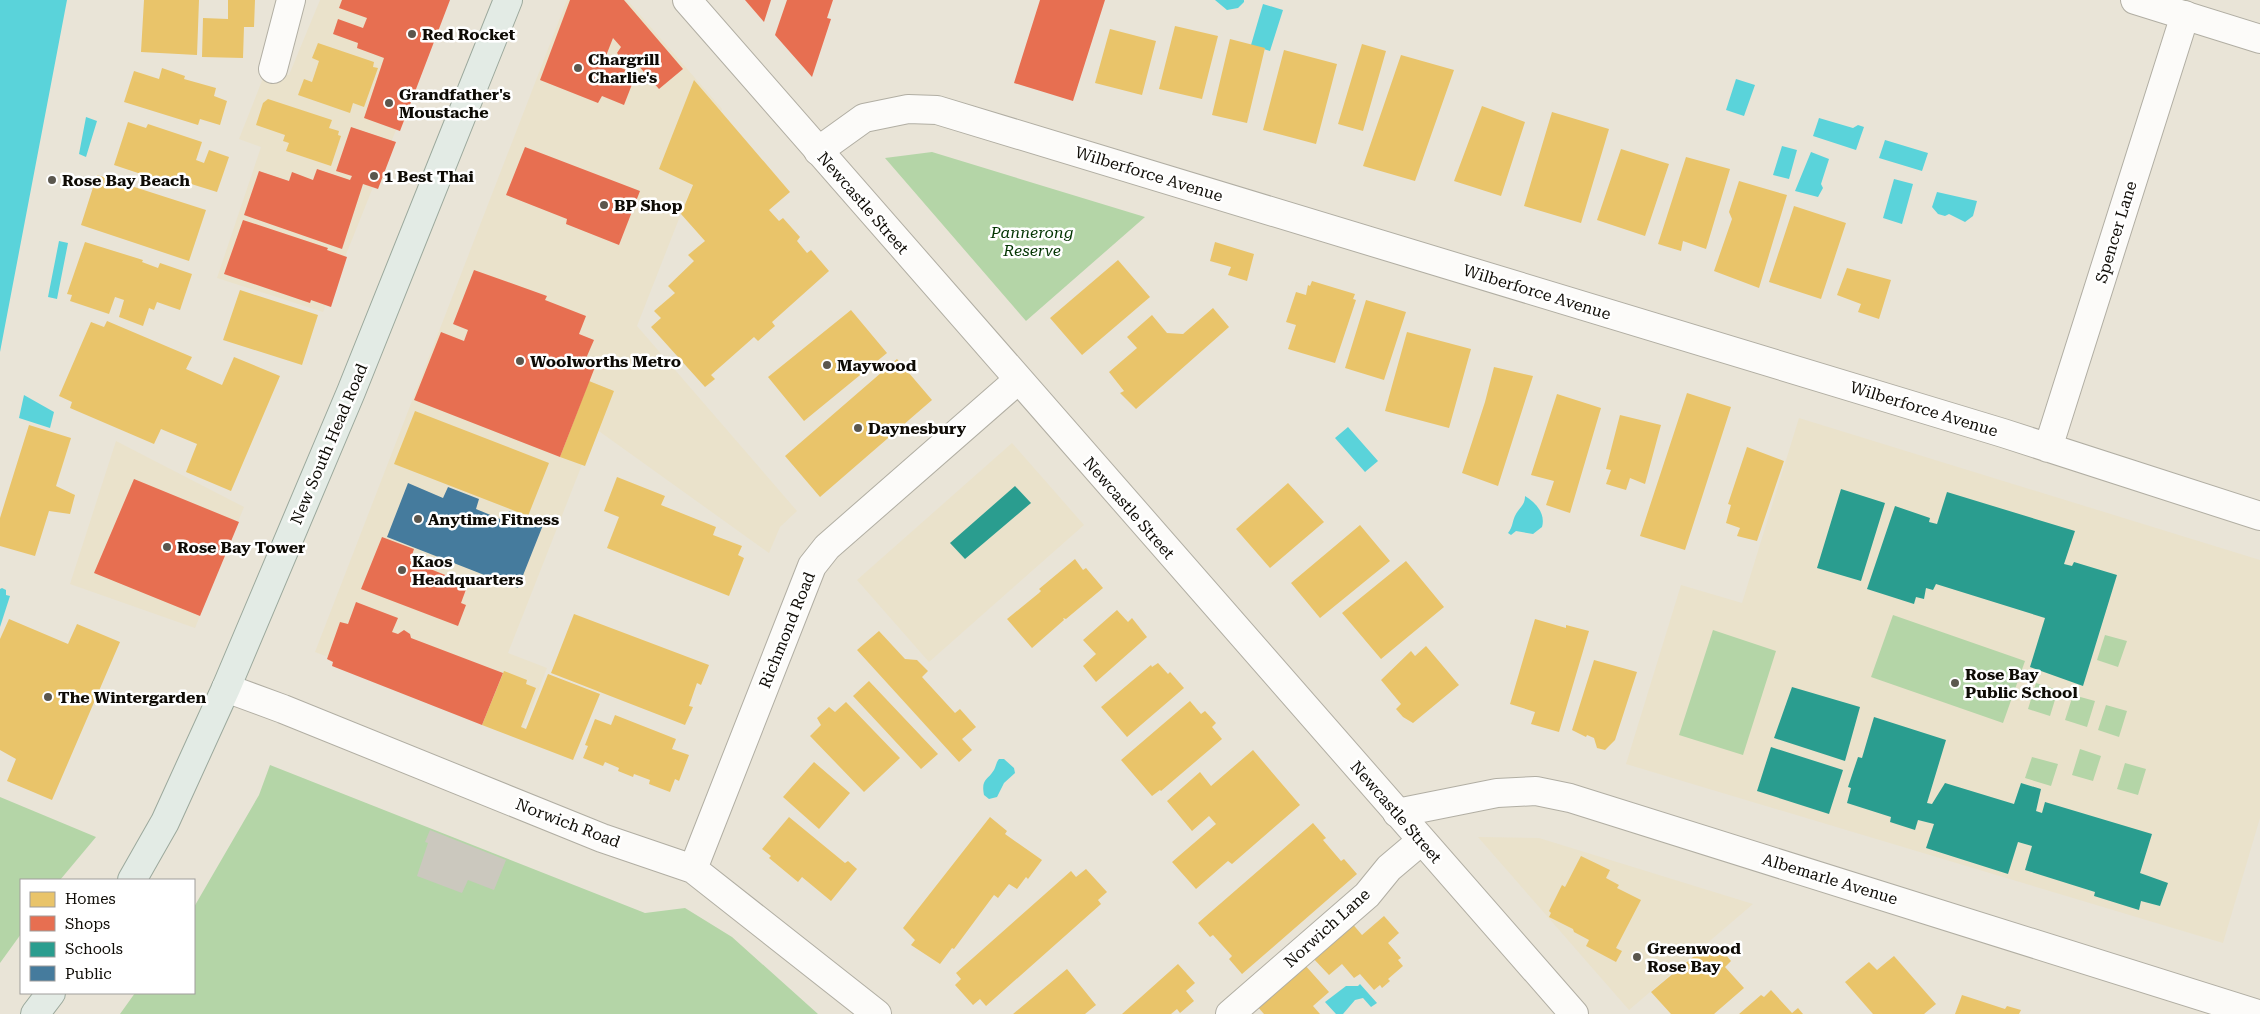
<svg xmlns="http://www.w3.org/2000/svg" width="2260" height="1014" font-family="'Roboto Serif',serif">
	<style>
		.built { fill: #eae2cb }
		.green { fill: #b4d5a7 }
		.water { fill: #5ad3da }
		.homes { fill: #e9c46a }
		.shops { fill: #e76f51 }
		.schools { fill: #2a9d8f }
		.public { fill: #457b9d }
		.building { fill: #cbc8be }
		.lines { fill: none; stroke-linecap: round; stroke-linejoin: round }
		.minor-casing { stroke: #b1aea3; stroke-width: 30 }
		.tertiary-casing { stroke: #b1aea3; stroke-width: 30 }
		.primary-casing { stroke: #9ba89c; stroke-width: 30 }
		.minor { stroke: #fcfbf9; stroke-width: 28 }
		.tertiary { stroke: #fcfbf9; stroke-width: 28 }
		.primary { stroke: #e3ebe5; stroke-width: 28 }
		.poi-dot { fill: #5b574e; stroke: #fff; stroke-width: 2 }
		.labels { text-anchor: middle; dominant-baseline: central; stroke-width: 5; stroke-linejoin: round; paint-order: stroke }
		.poi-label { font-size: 16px; font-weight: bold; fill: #0e0b05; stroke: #fff; text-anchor: start }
		.street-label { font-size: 16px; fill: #0e0b05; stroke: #fff }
		.park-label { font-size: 16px; font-style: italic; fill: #023400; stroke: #fff }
	</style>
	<rect width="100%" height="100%" fill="#e9e4d7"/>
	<path class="built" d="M320,0H448L323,312L217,278L261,147L239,139L267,68L289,75Z
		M567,0H627L722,109L637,326L797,511L780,527L769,553L596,429L508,653L547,668L522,733L315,652Z
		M1799,418L2260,560V818L2223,943L1626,764L1681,585L1742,603Z
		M116,441L244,507L195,628L70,584Z
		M1012,443L1084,525L929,662L857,580Z
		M1478,837L1539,838L1753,904L1629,1010Z"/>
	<path class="green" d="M932,152L1145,217L1026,321L885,158Z
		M1893,615L2025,661L2003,723L1871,677Z
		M1713,630L1776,651L1743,755L1679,735Z
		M2105,635L2127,641L2118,667L2097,660Z
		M2036,683L2058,690L2050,716L2028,709Z
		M2073,695L2095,701L2087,727L2065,720Z
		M2106,705L2127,711L2119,737L2098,730Z
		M2080,749L2101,756L2093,781L2072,775Z
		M2032,757L2058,764L2051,786L2025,778Z
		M2125,763L2146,769L2138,795L2117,789Z
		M270,765L645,913L685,908L732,937L818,1014H120L135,993H194V907L259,795Z
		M0,797L96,837L60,880H21V934L0,963Z"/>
	<path class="water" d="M0,0H67L0,352Z
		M1215,0H1244V2L1238,8L1227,10Z
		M1263,4L1283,10L1270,51L1251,45Z
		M1736,79L1755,85L1744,116L1726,110Z
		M86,117L97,121L86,157L79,154Z
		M1819,118L1853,128L1858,125L1864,127L1856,150L1813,136Z
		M1885,140L1928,153L1922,171L1879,158Z
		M1782,146L1797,150L1789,179L1773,175Z
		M1811,152L1829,159L1821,184L1823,188L1818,197L1795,191Z
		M1894,179L1913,184L1902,224L1883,218Z
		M1937,192L1977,201L1973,216L1965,222L1949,214L1945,216L1938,214L1932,207Z
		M59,241L68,243L57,299L48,297Z
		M24,395L54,412L50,428L19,418Z
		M1348,427L1378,461L1365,472L1335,438Z
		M1525,496C1535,502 1546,513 1542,527L1533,534L1516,531L1511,535L1508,533C1513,527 1512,521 1516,514C1520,507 1525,505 1525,496Z
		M2,588L6,590V595L10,596L0,627V589Z
		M999,759H1004L1014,768L1015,773L1004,783L997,797L989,799L984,795C981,779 987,781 994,770C996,766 996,763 999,759Z
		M1360,984L1377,1003L1371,1007L1363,998L1355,1000L1343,1014H1336L1325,1002L1346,986H1358Z"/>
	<path class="homes" d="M144,0H199L197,55L141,52Z
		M228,0H255L254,27H244L243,58L202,57L203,18L228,19Z
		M1175,26L1218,36L1202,99L1159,89Z
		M1110,29L1156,41L1142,95L1095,83Z
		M1230,39L1265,48L1247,123L1212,115Z
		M318,43L374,62L373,67L378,68L364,107L353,103L350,113L298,95L304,79L312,82L319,61L312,58Z
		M1362,44L1386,51L1363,131L1338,124Z
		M1284,50L1337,64L1316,144L1263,130Z
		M1401,55L1454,70L1415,181L1363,166Z
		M162,68L185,76L184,79L216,88L214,96L227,101L220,125L200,119L198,125L124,102L134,71L159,79Z
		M694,80L790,192L769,210L779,221L783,218L800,237L797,241L807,253L811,250L829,271L772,322L775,326L758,341L754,337L711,375L715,379L705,387L651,327L661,318L654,311L675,293L668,286L694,261L688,255L705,241L681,214L693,185L659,169Z
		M268,99L332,120L329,128L339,131L338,135L341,136L331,166L286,151L289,143L283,141L285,135L256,125L263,103Z
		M1482,106L1525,122L1501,196L1454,181Z
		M1552,112L1609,129L1581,223L1524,206Z
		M128,122L146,128L148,124L202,142L196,160L204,163L209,150L229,157L217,192L188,183L186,189L114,165Z
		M1621,149L1669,164L1645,236L1597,220Z
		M1686,157L1730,169L1706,249L1683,241L1681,251L1658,244Z
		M97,175L206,210L189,261L81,225Z
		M1739,181L1787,195L1759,288L1714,271L1732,219L1729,212Z
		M1794,206L1846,223L1821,299L1769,282Z
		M85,242L143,260L142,262L158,268L160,263L192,274L180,310L157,302L154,310L149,308L143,326L119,317L124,300L115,297L109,314L70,301L72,295L67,294Z
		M1215,242L1254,254L1247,281L1228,275L1231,267L1210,261Z
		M1118,260L1150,297L1082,355L1050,318Z
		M1847,268L1891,280L1879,319L1858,312L1861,304L1837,295Z
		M1312,281L1355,294L1353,299L1356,300L1335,363L1288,349L1296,325L1286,322L1296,292L1306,295L1308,285L1310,286Z
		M240,290L318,315L302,365L223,340Z
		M1366,300L1406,312L1384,380L1345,368Z
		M1213,308L1229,327L1136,409L1120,393L1124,391L1109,372L1137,348L1127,337L1152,315L1167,333L1183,334Z
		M851,310L887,353L804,421L768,377Z
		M107,321L192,357L186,369L222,385L234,357L280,376L231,491L186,472L197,444L161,429L154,444L70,408L72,402L59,396L91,322L104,327Z
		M1407,332L1471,349L1449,428L1385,411Z
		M897,359L932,400L820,497L785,456Z
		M1494,367L1533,376L1498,486L1462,473L1485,402Z
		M589,381L614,391L585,466L560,457Z
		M1687,393L1731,407L1685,550L1640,536Z
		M1557,394L1601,408L1570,513L1546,505L1554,481L1531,475Z
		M415,411L549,463L528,516L394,464Z
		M1620,415L1661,425L1645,484L1630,478L1626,490L1606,484L1611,470L1606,469Z
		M29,425L71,438L56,486L75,495L70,514L49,511L35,556L0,546V518Z
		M1747,447L1784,461L1757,541L1737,536L1740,528L1726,523L1731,505L1728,504Z
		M617,477L665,496L661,505L716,527L713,535L742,546L738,555L744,558L729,596L607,548L619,517L604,511Z
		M1288,483L1324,522L1270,568L1236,529Z
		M1360,525L1390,561L1320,618L1291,583Z
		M1075,559L1083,570L1086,568L1103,588L1066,619L1063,618L1064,620L1032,648L1007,619L1039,593L1041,591L1039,589Z
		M1406,561L1444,607L1381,659L1342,613Z
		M1117,610L1128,622L1132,618L1147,637L1096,682L1083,666L1096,654L1083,640Z
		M574,614L709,665L701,685L697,683L689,706L693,707L685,725L551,673Z
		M9,619L68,644L77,624L120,642L52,800L7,781L16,759L0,750V639Z
		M1535,619L1566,628V625L1589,631L1559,732L1531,724L1535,712L1510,704Z
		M879,631L905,659L917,660L928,671L922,677L955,713L960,709L976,727L962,739L972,750L959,762L857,650Z
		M1426,646L1459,685L1413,723L1403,717L1396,709L1401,704L1381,680L1411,651L1415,656Z
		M1594,660L1637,672L1615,740L1605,750L1597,748L1594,738L1587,735L1586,737L1572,730Z
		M1158,663L1168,674L1170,672L1184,688L1127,737L1101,707L1151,665L1152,667Z
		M504,671L527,680L526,684L536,688L521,727L526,729L548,674L600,694L573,760L482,725Z
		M869,681L938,754L921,769L853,696Z
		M1190,701L1201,714L1205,711L1216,723L1212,727L1222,739L1161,791L1160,790L1152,796L1121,760Z
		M846,702L900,758L864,792L810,736L821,725L817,718L829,707L835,712Z
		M615,715L676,739L672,749L689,755L679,781L675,779L670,792L649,784L650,780L634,774L633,777L618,771L619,768L605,762L603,766L583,758L588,746L585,745L595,719L611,725Z
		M1253,750L1300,805L1232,864L1228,861L1196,889L1172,862L1216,824L1209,816L1192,831L1167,801L1200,772L1211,786Z
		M814,762L850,793L819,829L783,797Z
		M789,817L845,863L848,861L857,869L831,901L802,877L798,882L769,858L771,856L762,849Z
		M990,817L1007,831L1005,834L1042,860L1028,879L1026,877L1017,889L1009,884L998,898L994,895L954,949L952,948L940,964L911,945L915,940L903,928Z
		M1313,823L1326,838L1323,840L1341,861L1344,859L1357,874L1242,974L1229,959L1232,956L1213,935L1210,937L1198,923Z
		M1581,856L1610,870L1606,878L1619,885L1617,888L1641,900L1616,948L1622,951L1616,962L1586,946L1589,940L1574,932L1573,929L1549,917L1551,913L1549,911L1562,885L1565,887Z
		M1086,869L1107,892L1098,900L1101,904L986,1006L980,999L973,1005L955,985L961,979L956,973L1071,871L1076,877Z
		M1384,916L1399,933L1388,943L1401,958L1398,960L1403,966L1388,979L1390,981L1382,988L1380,985L1374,990L1360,974L1354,978L1342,964L1329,975L1311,956L1350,921L1362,935Z
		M1705,947L1712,955L1720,948L1731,961L1725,967L1744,988L1714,1014H1671L1651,992Z
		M1894,956L1936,1004L1924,1014H1873L1845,982L1869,962L1877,970Z
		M1178,964L1195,983L1186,991L1194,1001L1180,1013L1177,1009L1171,1014H1122Z
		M1304,964L1329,992L1313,1006L1320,1014H1264L1257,1006Z
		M1067,969L1096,1005L1085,1014H1013Z
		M1771,990L1792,1013L1798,1008L1803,1014H1739L1761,995L1764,997Z
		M1962,995L2005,1009L2007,1006L2021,1010L2019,1014H1955Z"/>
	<path class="shops" d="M342,0H450L400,131L364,118L384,58L357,48L358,43L333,34L338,19L363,28L367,18L339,8Z
		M570,0H624L683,69L659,89L636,63L628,66L617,53L621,47L613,38L604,61L636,74L624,105L602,96L598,103L540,80Z
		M745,0H771L764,22Z
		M787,0H833L827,18L831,19L812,77L775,35Z
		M1040,0H1105L1073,101L1014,83Z
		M351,127L396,142L378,189L363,184L342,249L244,215L259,171L289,181L292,172L313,180L317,169L350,180L352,176L336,171Z
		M525,147L640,191L619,245L566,224L567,219L506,195Z
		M243,220L328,248L327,250L347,257L331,307L311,300L310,303L224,274Z
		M474,270L547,296L545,300L586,316L579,334L594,340L584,363L595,367L560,457L414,400L441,332L464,341L468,330L453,324Z
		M134,479L239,522L200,616L94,573Z
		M382,537L414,549L410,561L468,584L461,603L466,605L458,626L361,589Z
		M356,602L398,618L392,632L398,634L404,630L410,634L411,638L503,673L482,725L332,666L333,662L327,659L340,622L348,624Z"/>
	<path class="schools" d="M1015,486L1031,503L965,559L950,543Z
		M1841,489L1885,503L1861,581L1817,568Z
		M1947,492L2075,531L2064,564L2072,566L2074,562L2117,575L2083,686L2030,667L2045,618L1936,584L1933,590L1926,588L1924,599L1916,597L1914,604L1867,589L1895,506L1930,518L1929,522L1937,524Z
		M1792,687L1860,707L1845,761L1774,738Z
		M1874,717L1946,740L1927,803L1932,804L1945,783L2014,804L2021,783L2041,789L2036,811L2042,813L2045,802L2152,834L2140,873L2168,883L2160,906L2141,901L2139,910L2094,896L2095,892L2025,870L2032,846L2018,842L2008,874L1926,848L1934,824L1918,820L1915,830L1890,822L1891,817L1847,803L1851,788L1848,787L1858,757L1862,758Z
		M1771,747L1843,770L1829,814L1757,791Z"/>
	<path class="public" d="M408,483L443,498L448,487L479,499L476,509L505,521L509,511L543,525L518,588L387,537Z"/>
	<path class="building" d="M430,830L506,860L494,890L468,880L462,893L417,876L428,843L425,842Z"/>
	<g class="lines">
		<defs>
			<path id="minor" d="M273,69L291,0
				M818,151L864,118L908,109L937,110L2003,433L2260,516
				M2048,448L2185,15
				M226,688L283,709L602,838L693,869L877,1014
				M1397,813L1497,793L1536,791L1570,798L2258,1014
				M693,869L812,566L827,547L1018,380
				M1230,1014L1367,895L1389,868L1421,841"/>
			<path id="tertiary" d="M687,0L1574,1014
				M2135,0L2260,39"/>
			<path id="primary" d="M132,880L165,822L226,688L351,392L508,0
				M35,1014L51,993"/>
		</defs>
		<use href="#minor" class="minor-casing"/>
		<use href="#tertiary" class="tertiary-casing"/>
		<use href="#primary" class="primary-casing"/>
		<use href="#minor" class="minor"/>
		<use href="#tertiary" class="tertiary"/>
		<use href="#primary" class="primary"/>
	</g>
	<g class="poi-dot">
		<circle cx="412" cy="34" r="5"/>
		<circle cx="578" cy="68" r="5"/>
		<circle cx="389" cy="103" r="5"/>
		<circle cx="374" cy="176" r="5"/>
		<circle cx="52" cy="180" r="5"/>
		<circle cx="604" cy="205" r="5"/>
		<circle cx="520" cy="361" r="5"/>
		<circle cx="827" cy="365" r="5"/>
		<circle cx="858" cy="428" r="5"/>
		<circle cx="418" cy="519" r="5"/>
		<circle cx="167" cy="547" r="5"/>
		<circle cx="402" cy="570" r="5"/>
		<circle cx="1955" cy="683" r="5"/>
		<circle cx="48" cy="697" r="5"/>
		<circle cx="1637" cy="957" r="5"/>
	</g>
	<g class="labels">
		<g class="poi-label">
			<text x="422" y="34">Red Rocket</text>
			<text x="588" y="59">Chargrill<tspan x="588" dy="18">Charlie's</tspan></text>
			<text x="399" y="94">Grandfather's<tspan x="399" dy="18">Moustache</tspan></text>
			<text x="384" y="176">1 Best Thai</text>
			<text x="62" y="180">Rose Bay Beach</text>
			<text x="614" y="205">BP Shop</text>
			<text x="530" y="361">Woolworths Metro</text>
			<text x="837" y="365">Maywood</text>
			<text x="868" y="428">Daynesbury</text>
			<text x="428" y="519">Anytime Fitness</text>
			<text x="177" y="547">Rose Bay Tower</text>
			<text x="412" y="561">Kaos<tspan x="412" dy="18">Headquarters</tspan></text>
			<text x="1965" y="674">Rose Bay<tspan x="1965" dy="18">Public School</tspan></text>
			<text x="58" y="697">The Wintergarden</text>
			<text x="1647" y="948">Greenwood<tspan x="1647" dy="18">Rose Bay</tspan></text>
		</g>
		<g class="street-label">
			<text transform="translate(1149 174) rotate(17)">Wilberforce Avenue</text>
			<text transform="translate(863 203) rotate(49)">Newcastle Street</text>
			<text transform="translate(2116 232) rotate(-73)">Spencer Lane</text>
			<text transform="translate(1537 292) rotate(17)">Wilberforce Avenue</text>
			<text transform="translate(1924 409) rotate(17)">Wilberforce Avenue</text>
			<text transform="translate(329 444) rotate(-67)">New South Head Road</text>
			<text transform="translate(1129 508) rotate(49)">Newcastle Street</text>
			<text transform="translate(787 630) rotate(-68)">Richmond Road</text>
			<text transform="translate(1396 812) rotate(49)">Newcastle Street</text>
			<text transform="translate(568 823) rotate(21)">Norwich Road</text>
			<text transform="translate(1830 879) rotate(17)">Albemarle Avenue</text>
			<text transform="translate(1327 928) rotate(-42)">Norwich Lane</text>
		</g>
		<g class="park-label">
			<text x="1032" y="232">Pannerong<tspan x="1032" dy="18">Reserve</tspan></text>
		</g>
	</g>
	<rect x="20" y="879" width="175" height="115" fill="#ffffff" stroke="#9f9d9b"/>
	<rect x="30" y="892" width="25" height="15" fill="#e9c46a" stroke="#9f9d9b"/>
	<text x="65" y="904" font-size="15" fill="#0e0b05">Homes</text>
	<rect x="30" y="916" width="25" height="15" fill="#e76f51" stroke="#9f9d9b"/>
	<text x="65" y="929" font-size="15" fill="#0e0b05">Shops</text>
	<rect x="30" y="942" width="25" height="15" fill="#2a9d8f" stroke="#9f9d9b"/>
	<text x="65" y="954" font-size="15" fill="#0e0b05">Schools</text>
	<rect x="30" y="966" width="25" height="15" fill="#457b9d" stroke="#9f9d9b"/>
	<text x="65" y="979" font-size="15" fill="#0e0b05">Public</text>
</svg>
